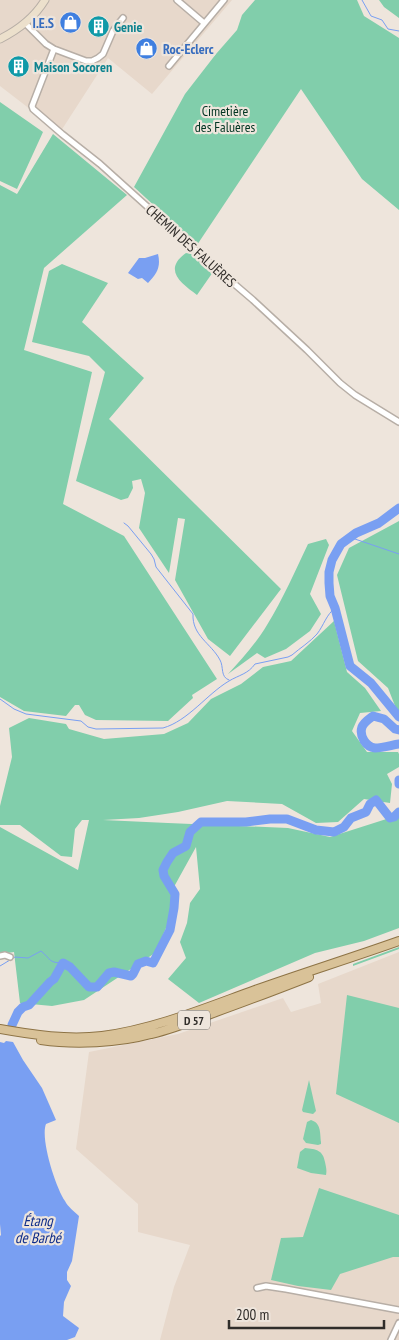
<svg xmlns="http://www.w3.org/2000/svg" width="399" height="1340" font-family="'PT Sans Narrow',sans-serif">
	<style>
		.built { fill: #e7d8cb }
		.green { fill: #81ceab }
		.water { fill: #799ff2 }
		.lines { fill: none; stroke-linecap: round; stroke-linejoin: round }
		.stream { stroke: #799ff2; stroke-width: 1 }
		.river { stroke: #799ff2; stroke-width: 9 }
		.street-casing { stroke: #b7aea6; stroke-width: 8 }
		.secondary-casing { stroke: #b7aea6; stroke-width: 9 }
		.primary-casing { stroke: #8d7345; stroke-width: 10 }
		.street { stroke: #fff; stroke-width: 5 }
		.secondary { stroke: #ece0cc; stroke-width: 7 }
		.primary { stroke: #d9c298; stroke-width: 8 }
		.labels { text-anchor: middle; dominant-baseline: central; stroke-width: 4.5; stroke-linejoin: round; paint-order: stroke }
		.shield { fill: #eee5dc; stroke: #69645f; stroke-width: 1 }
		.shield-label { font-size: 12px; font-weight: bold; fill: #302d2a }
		.shop-label { font-size: 14px; font-weight: bold; fill: #366cbe; stroke: #eee5dc; text-anchor: end }
		.culture-label { font-size: 14px; font-weight: bold; fill: #0d838f; stroke: #eee5dc; text-anchor: start }
		.park-label { font-size: 14px; fill: #003421; stroke: #eee5dc }
		.street-label { font-size: 14px; fill: #302d2a; stroke: #eee5dc }
		.water-label { font-size: 15px; font-style: italic; fill: #0e2c89; stroke: #eee5dc }
	</style>
	<rect width="100%" height="100%" fill="#eee5dc"/>
	<path class="built" d="M0,0H232L152,94L108,58L59,134L26,106L0,86Z
		M399,952V1340H160L174,1287L190,1245L138,1232V1204L76,1149L89,1052L178,1034L283,998L291,1012L321,1003L318,984Z"/>
	<path class="green" d="M255,0H357L364,16L399,38V210L362,179L301,89L197,245L134,187L185,94L216,54L237,30L242,15Z
		M379,0H399V18L384,7Z
		M0,102L43,132L17,189L0,181Z
		M53,134L127,195L44,268L24,350L92,372L63,504L124,536L217,679L192,695L193,698L168,721L96,720L85,715L79,705H75L66,716L24,711L0,697V185L17,194Z
		M186,253L191,254L213,272L197,295C182,284 162,270 186,253Z
		M62,264L108,283L82,322L144,378L109,419L281,589L230,656L208,639L175,580L185,519L178,518L169,573L139,528L145,493L141,479L132,481L133,488L128,498L121,500L76,481L105,372L89,356L32,342L49,271Z
		M399,521V716L388,688L358,661L337,575L349,548Z
		M326,539L329,545L310,594L321,614L310,631L286,649L265,658L257,653L228,674C241,660 257,642 267,625C283,599 295,571 308,544Z
		M334,621L347,672L365,688L381,711L360,713L352,731L367,752H398L399,754V767L387,774L392,784L390,803L364,799L338,822L316,823L282,804L227,801L178,812L139,818L103,820L168,823L288,828L330,837L399,815V928L364,941L315,953L199,1003L168,979L186,958L180,942L187,923L190,903L200,889L196,847L175,885L170,919L155,953L84,1000L52,1006L20,1003L14,952L0,954V827L78,870L89,820H82L75,829L72,857L61,856L20,825H0V806L12,757L9,728L29,718L66,724L69,729L104,739L164,734L188,723L211,699L241,684L263,667L291,661Z
		M399,947V949L353,966V964Z
		M347,995L399,1008V1123L336,1094Z
		M309,1080L316,1111L313,1114L303,1112L302,1110Z
		M311,1120C321,1123 320,1132 321,1142V1144L318,1145L306,1143L303,1139L307,1122Z
		M305,1148C316,1149 323,1150 325,1162C326,1167 327,1170 326,1175L311,1173L297,1168L300,1152Z
		M319,1188L399,1215V1257H393L340,1274L331,1290L298,1286L271,1280L281,1238L303,1237Z"/>
	<path class="water" d="M158,254C161,267 157,274 148,283L142,278L138,279L128,273L139,258H145Z
		M6,1041L13,1042L23,1060L42,1088L56,1120L46,1124C40,1139 56,1188 65,1201C68,1207 74,1211 79,1216L72,1261L67,1272V1280L71,1286L64,1302L63,1316L79,1328L75,1337L67,1340H0V1236L1,1235L0,1224V1042L4,1043Z"/>
	<g class="lines">
		<path class="stream" d="M362,0L371,16L382,20L388,29L399,31
			M124,523L128,526L151,554L154,559L156,567L193,614C192,636 211,643 220,660C224,667 220,677 229,680
			M349,537L399,554
			M0,699L14,709L26,714L81,721L88,727L96,729L163,728C188,721 207,694 229,681C239,675 248,674 255,664L288,657L292,655C300,648 310,642 317,634C324,625 326,615 335,608
			M0,966L15,957L28,958L41,951C51,959 48,963 63,963"/>
		<path class="river" d="M399,508L379,523L356,533L341,544L332,560L329,572V583L330,596L335,608L350,666L371,683L399,717
			M399,730L395,729L384,719L373,716C369,719 364,722 362,727C359,736 366,747 375,748C383,748 392,745 399,744
			M399,780V784
			M12,1025L18,1012L23,1007L29,1005L50,982L54,979L63,963L70,967L89,987H97L109,973L114,972L131,976L133,974L138,964L146,961L153,963L170,930L174,908L175,894L164,876L163,870L167,862L173,853L186,846L190,832L201,822H246L270,819H287L316,830L334,832L344,827L351,818L366,812L370,804L376,800L390,818L394,817L399,812"/>
		<defs>
			<path id="street" d="M177,0L204,23
				M25,23L46,44L54,49L86,61H92L98,58L103,54L113,31L123,18
				M54,49L32,106L33,109L62,134L100,164L211,264L253,300L307,350L340,383L355,395L399,422
				M169,66L224,0
				M0,956L5,955L10,957
				M257,1288L266,1286L286,1289L399,1310
				M391,1340L399,1323"/>
			<path id="secondary" d="M0,39C18,30 34,18 45,0"/>
			<path id="primary" d="M0,1029C33,1035 68,1040 102,1036C155,1029 205,1008 255,990C303,973 351,958 399,941
				M41,1040C74,1045 119,1043 151,1034C173,1029 195,1020 216,1012C247,1001 278,989 309,977"/>
		</defs>
		<use href="#street" class="street-casing"/>
		<use href="#secondary" class="secondary-casing"/>
		<use href="#primary" class="primary-casing"/>
		<use href="#street" class="street"/>
		<use href="#secondary" class="secondary"/>
		<use href="#primary" class="primary"/>
	</g>
	<defs>
		<symbol id="shop-disc" viewBox="-11 -11 22 22"><circle r="9.5" fill="#3f7fe0" stroke="#eee5dc"/><path d="M-5-2.5h2.3a2.7 3.5 0 0 1 5.4 0H5L5.5 6h-11ZM-1.5-2.5h3a1.5 2.3 0 0 0-3 0Z" fill="#fff"/></symbol>
		<symbol id="building-disc" viewBox="-11 -11 22 22"><circle r="9.5" fill="#0f9aa8" stroke="#eee5dc"/><path d="M-4-6H4V6H1V3H-1V6H-4ZM-2.5-4.3h1.7v1.8h-1.7ZM.8-4.3h1.7v1.8H.8ZM-2.5-1h1.7V.8h-1.7ZM.8-1h1.7V.8H.8Z" fill="#fff"/></symbol>
	</defs>
	<g fill-rule="evenodd">
		<use href="#shop-disc" x="58" y="10" width="25" height="25"/>
		<use href="#building-disc" x="86" y="14" width="25" height="25"/>
		<use href="#shop-disc" x="134" y="36" width="25" height="25"/>
		<use href="#building-disc" x="6" y="54" width="25" height="25"/>
	</g>
	<g class="labels">
		<rect class="shield" x="178" y="1010.5" width="32" height="19" rx="4"/>
		<g class="shield-label">
			<text x="194" y="1020">D 57</text>
		</g>
		<g class="shop-label">
			<text x="54" y="23">I.E.S</text>
			<text x="163" y="49" text-anchor="start">Roc-Eclerc</text>
		</g>
		<g class="culture-label">
			<text x="114" y="27">Genie</text>
			<text x="34" y="67">Maison Socoren</text>
		</g>
		<g class="park-label">
			<text x="225" y="111">Cimetière<tspan x="225" dy="16">des Faluères</tspan></text>
		</g>
		<g class="street-label">
			<text transform="translate(191 246) rotate(42)">CHEMIN DES FALUÈRES</text>
		</g>
		<g class="water-label">
			<text x="38" y="1220">Étang<tspan x="38" dy="17">de Barbé</tspan></text>
		</g>
	</g>
	<path d="M229 1320v8h155v-8" fill="none" stroke="#302d2a" stroke-width="2.5"/>
	<text x="236" y="1320" font-size="15" fill="#302d2a" stroke="#eee5dc" stroke-width="4" paint-order="stroke">200 m</text>
</svg>
